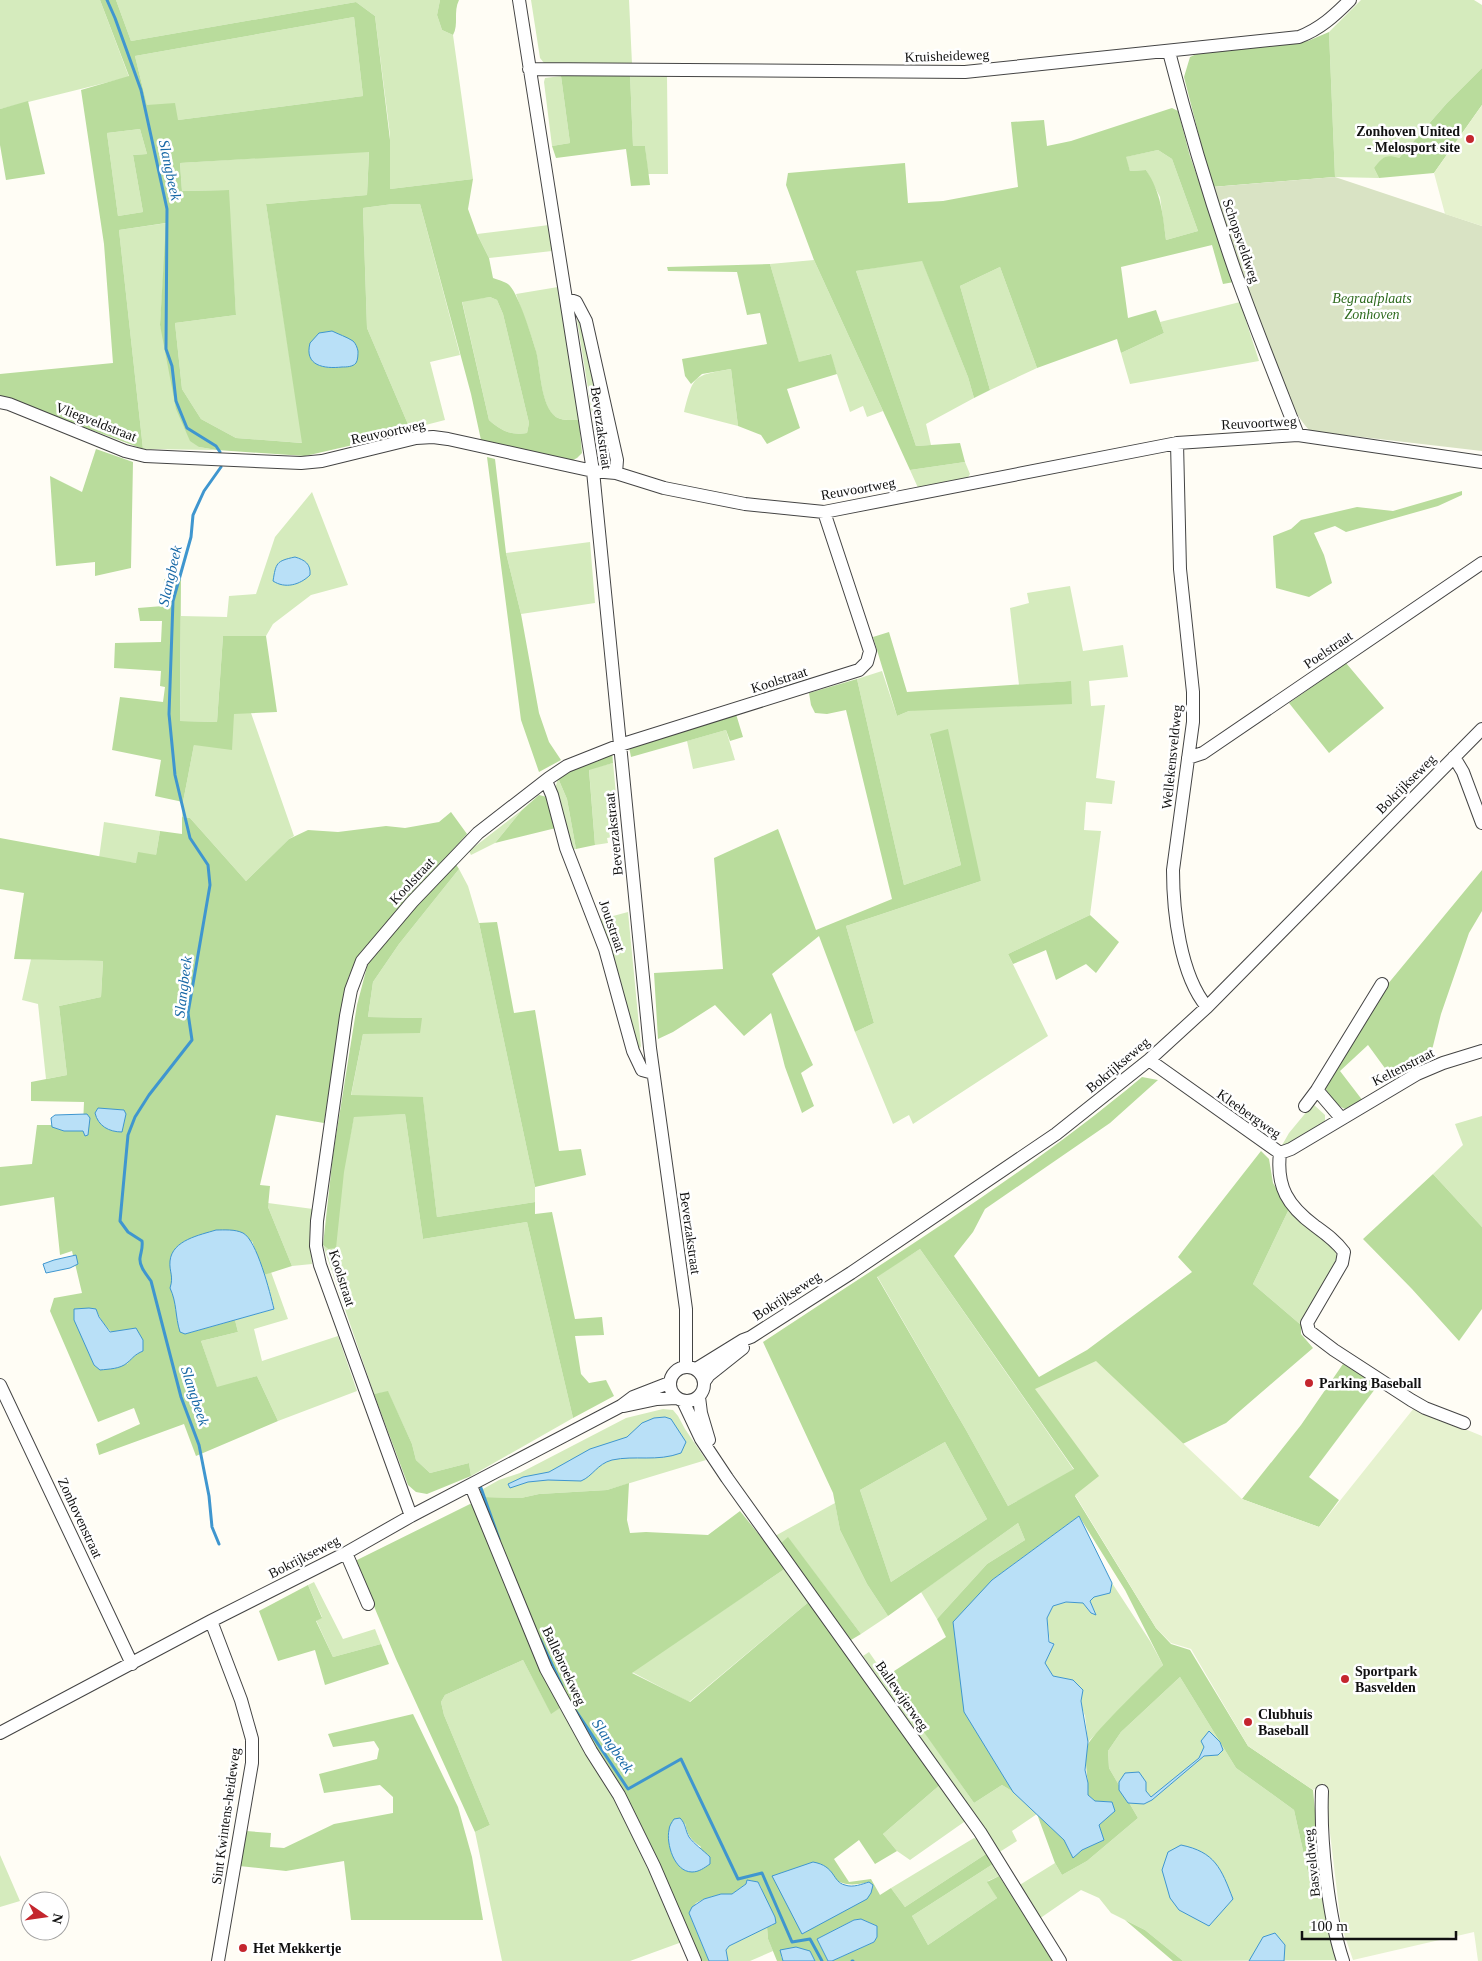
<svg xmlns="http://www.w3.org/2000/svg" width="1482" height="1961" font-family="'Times New Roman',serif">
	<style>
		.green { fill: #d5ebbd }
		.forest { fill: #b9dc9c; fill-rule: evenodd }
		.cemetery { fill: #d9e3c4 }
		.pitch { fill: #e6f2cf }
		.water { fill: #b9e0f7; stroke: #3f96cf }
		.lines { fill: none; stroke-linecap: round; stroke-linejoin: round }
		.stream { stroke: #3f96cf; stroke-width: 3 }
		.minor-casing { stroke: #444; stroke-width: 14 }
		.minor { stroke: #fff; stroke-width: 12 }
		.poi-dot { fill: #c4262e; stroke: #fff; stroke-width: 2 }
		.labels { text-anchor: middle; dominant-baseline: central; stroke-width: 5; stroke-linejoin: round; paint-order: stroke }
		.street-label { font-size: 14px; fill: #111; stroke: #fff }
		.poi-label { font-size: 14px; font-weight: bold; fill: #111; stroke: #fff; text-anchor: start }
		.park-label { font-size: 14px; font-style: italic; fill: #2f6b1f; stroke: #fff }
		.water-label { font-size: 15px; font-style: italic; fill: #1768a6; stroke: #fff }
	</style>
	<rect width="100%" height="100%" fill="#fffdf5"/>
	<path class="green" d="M0,0H100L129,77L0,109Z
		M116,0H440L437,15L442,30L453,35L473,179L390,189V135L375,16L356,2L131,41Z
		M531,0H629L632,64L544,63L540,58Z
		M1361,0H1474L1482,5V68L1447,103L1399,158L1374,168L1379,178L1335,177L1329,32Z
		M354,17L363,96L178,120L147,105L135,56Z
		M630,74L667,75L668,174H648L645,146H633Z
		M561,76L570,143L552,146L544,82L545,78Z
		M140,129L147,154L133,155L143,212L118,216L107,133Z
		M1158,150L1172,159L1198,231L1166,240L1160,197L1146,170L1130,171L1125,157Z
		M369,151L367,195L266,204L303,443L236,438L201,419L182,389L175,323L236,315L228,190L182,191L180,163Z
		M393,204H420L460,355L430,362L445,420L410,429L367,328L363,208Z
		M167,223L160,325L199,447L217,450L143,449L119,230Z
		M549,225L552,251L489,258L477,234Z
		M814,260L883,411L867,417L863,406L850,412L830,354L799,363L770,264Z
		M922,260L968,377L974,398L926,424L931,445L916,446L856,271Z
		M1000,267L1037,368L990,390L960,286Z
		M558,287L579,420C572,420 562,421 556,417C540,406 541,369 536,352C531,332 522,313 516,294Z
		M490,297L497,300L503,314L529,423L527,433C511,436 500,430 489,420L462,301Z
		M1240,302L1259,361L1130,384L1121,353L1164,333L1160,322Z
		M577,320L581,322L610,455L604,459L599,457Z
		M731,369L738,426L684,412C694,375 692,376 731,369Z
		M965,462L970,474L967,479L919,490L910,470Z
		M312,492L348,585L311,595L273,624L266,636H223L217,722L180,721L181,616L227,617L229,596L256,594L275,537Z
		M590,542L595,603L521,614L506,553Z
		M1070,586L1083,651L1123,645L1128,677L1089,681L1091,706L1105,705L1096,778L1115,781L1112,804L1086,802L1084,830L1101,831L1090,915L1008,954L1048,1036L913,1124L909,1115L893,1124L855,1032L874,1023L846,926L981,881L930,735L961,865L904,885L857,679L882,671L897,716L909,711L1070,681L1019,685L1010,608L1029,603L1027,593Z
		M234,713H251L294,836L289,839L246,881L190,818L182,817L183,802L194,745Z
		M726,730L735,760L693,769L687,741Z
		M613,763L620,836L607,838L608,843L595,845L589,769Z
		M558,778L567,799L576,849L571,850L555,789Z
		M522,810L495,843L471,855L469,851Z
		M104,822L160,831L156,855L136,863L99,858Z
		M459,869L468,886L479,923L535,1187V1202L437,1217L423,1098L351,1096L363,1034L422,1018L368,1017L373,982L399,944Z
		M628,912L641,1046L639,1050L636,1049L598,920Z
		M31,959L103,961L101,997L59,1006L67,1075L46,1079L38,1004L22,1000Z
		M1313,1104L1325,1115V1122L1288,1147H1281L1289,1133Z
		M405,1114L423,1239L527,1222L573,1418L471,1476L469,1463L430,1473L416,1460L412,1444L388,1392L374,1394L323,1245L328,1249L354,1116Z
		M1482,1116V1227L1433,1174L1463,1145L1455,1124Z
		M268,1203L313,1209L310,1244L312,1264L292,1266L268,1207Z
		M1289,1209L1335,1251L1337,1256L1334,1266L1301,1325L1253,1284Z
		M920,1249L1074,1470L1008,1506L966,1430L877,1276Z
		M271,1272L288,1319L254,1329L262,1361L338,1336L357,1391L278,1421L257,1376L217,1388L201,1341L238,1332L235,1320L274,1309L264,1275Z
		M663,1409L673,1410L678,1416L685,1429L706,1460L607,1490L539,1494L521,1498L482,1497L483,1489L499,1480L520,1473L626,1418Z
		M945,1442L987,1519L891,1582L860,1490Z
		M835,1503L840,1530L867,1584L888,1616L861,1634L788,1538L780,1544L775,1536Z
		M1018,1523L1025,1540L987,1564L937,1619L921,1592Z
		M786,1568L811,1600L689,1702L632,1672Z
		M314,1582L343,1639L375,1629L381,1644L333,1657L316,1620L322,1617L308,1585Z
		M1112,1583L1150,1641L1163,1665L1088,1742L1085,1716L1072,1680L1053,1676L1045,1663L1054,1644L1050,1642L1047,1618L1053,1606L1066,1602L1083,1603L1091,1613L1096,1615L1090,1601L1094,1597L1110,1593Z
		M869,1652L974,1803L1002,1785L1020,1796L1037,1814L1012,1831L1017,1841L998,1853L863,1656Z
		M523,1660L551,1713L560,1708L614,1796L682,1942L630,1961H502L475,1832L490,1825L444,1715L441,1702L445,1695Z
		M1180,1677L1236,1768L1294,1810L1310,1882H1322L1336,1960L1183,1961L1145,1930L1111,1913L1099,1898L1081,1890L1039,1919L1018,1886L1055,1863L1062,1875L1087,1861L1138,1818L1109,1768L1108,1751L1121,1732Z
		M941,1784L964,1819V1822L910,1860L897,1851L883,1834Z
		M974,1838L977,1839L986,1854L905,1907L891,1888Z
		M0,1855L20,1901L0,1907Z
		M993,1864L999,1876L988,1881L997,1898L928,1945L912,1916Z
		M767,1927L768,1939L773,1951L750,1961H728L726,1950L729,1946Z"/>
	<path class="forest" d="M100,0H116L131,41L356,2L375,16L390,140V189L473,179L468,209L477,234L489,258L493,278C498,280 507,282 510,286C519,296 532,337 536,351C541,369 540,405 556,417C562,421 571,420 579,420L582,453L577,458L571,461L481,440L471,394L420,204H393L363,208L367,328L410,429L414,431L305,456L217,450L199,447L190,441L176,409L160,325L166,223L119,230L143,449L0,396V374L113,363L104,244L81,90L129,76ZM354,17L363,96L178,120L175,103L147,105L135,56ZM140,129L147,154L133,155L143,212L118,216L107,133ZM369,152L367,195L266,204L302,443L236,438L201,419L182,389L175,323L236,315L229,190L182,191L180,163ZM490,297L497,300L503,314L529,423L527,433C511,436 500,430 489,420L462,302Z
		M440,0H459C453,12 459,24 453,35L442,30L437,15Z
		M1329,32L1335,177L1212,187L1184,77L1190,57L1201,52L1308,41Z
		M1482,68V105L1434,173L1379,178L1374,168C1383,157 1385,154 1399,158L1447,103Z
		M630,74L633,146H645L650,185L631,186L626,149L556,158L552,146L570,143L561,76Z
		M28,101L45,174L6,180L0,145V109Z
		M1172,108L1178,111L1190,156L1234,282L1223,284L1212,245L1121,267L1128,318L1156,310L1164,333L1121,353L1117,339L1037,368L1000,267L960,286L990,390L974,398L968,377L922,261L856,271L916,446L960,443L965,462L910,470L814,260L786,185L788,173L905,163L908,203L943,201L1018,187L1011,122L1044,120L1047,146L1071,141ZM1158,150L1172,159L1198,231L1166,240C1163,215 1161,192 1146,170L1130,171L1126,157Z
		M770,264L799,362L831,354L837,374L787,389L800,428L767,444L761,435L738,426L731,369L702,374L691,384L685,376L682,359L767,344L760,313L747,315L737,272L668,271L667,267Z
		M96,449L133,462L131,568L95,576V562L56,566L50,476L82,492Z
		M487,457L495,459L506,553L521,614L539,713L549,742L561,760L539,772L521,720Z
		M1462,491V495L1438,506L1346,532L1335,526L1314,533L1324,555L1332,583L1309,597L1276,588L1273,536L1291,529L1301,520L1357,507L1393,511Z
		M181,578L180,721L217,722L223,636H266L277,712L234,714L232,750L194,745L183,802L155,796L161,760L112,750L120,697L163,702L165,687L160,686L161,671L114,668L115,643L161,642L162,621H140L138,608L163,606L164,579Z
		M889,632L907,692L1071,681L1072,704L909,711L897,716L873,637Z
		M1346,663L1384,708L1329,753L1289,703Z
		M857,679L904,885L961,865L930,734L948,729L981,881L846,926L874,1023L855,1032L819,936L772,974L813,1065L801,1073L814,1106L802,1113L785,1067L771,1013L744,1036L715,1005L673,1032L658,1039L654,973L723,969L714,858L778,829L816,930L892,899L846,710L827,714L815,713L811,705L809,693Z
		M736,714L743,737L730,741L726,730L631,757L629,747Z
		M612,751L613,763L589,770L595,845L576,849L567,799L558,778L562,774Z
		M539,795L547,797L556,828L495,843L522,810Z
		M451,812L467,834L361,952L349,976L344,992L324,1123L276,1115L260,1185L270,1186L268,1207L292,1266L264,1275L252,1241L185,1334L235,1320L238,1332L201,1341L217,1387L257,1376L278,1421L196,1456L184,1424L99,1455L96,1444L140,1424L134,1408L98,1422L50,1311L54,1298L82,1293L72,1251L60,1255L54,1197L0,1206V1167L32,1164L37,1125H83L84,1102L31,1101V1082L67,1075L59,1006L101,997L103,961L14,959L24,893L0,889V838L136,863L138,852L156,855L160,831L182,834V817L190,818L246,881L289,839L308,830L338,832L386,826L405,828L439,822ZM75,1309H96C105,1333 122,1339 143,1351L134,1355L127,1364L94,1365Z
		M455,863L459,869L399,944L373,982L368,1017L422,1018L420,1033L363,1034L351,1095L423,1097L437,1217L535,1202V1214L552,1212L575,1319L602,1317L604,1335L575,1336L581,1374L589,1383L606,1380L614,1396L573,1418L527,1222L423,1239L405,1114L354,1117L344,1172L336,1248L328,1249L323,1245L333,1155L357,1005L368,963L406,916Z
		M1482,870V911L1469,933L1441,1014L1429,1062L1395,1082L1368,1045L1340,1071L1363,1101L1348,1110C1335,1106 1328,1097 1324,1084L1387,985Z
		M1090,915L1119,942L1096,973L1086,964L1056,980L1046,950L1013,964L1008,954Z
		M497,922L514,1013L535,1010L559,1151L581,1149L586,1175L535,1187L479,923Z
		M1142,1077L1158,1080L1110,1123L985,1209L973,1232L954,1256L1039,1377L1087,1350L1192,1272L1178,1257L1261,1151L1269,1159L1273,1183L1289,1209L1253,1284L1301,1325V1334L1313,1348L1226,1423L1075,1496L1156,1628L1171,1644L1190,1650L1248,1746L1313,1790L1322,1882H1310L1294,1810L1236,1768L1180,1677L1121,1732L1108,1751L1109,1768L1138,1818L1087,1861L1062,1875L1055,1863L1037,1814L1065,1840L1082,1850L1103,1840L1098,1825L1112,1802L1095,1801L1088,1795C1089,1777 1083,1763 1088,1745C1090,1736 1152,1676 1163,1665L1125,1590L1079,1516L992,1580L1013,1791L1020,1796L1002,1785L974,1803L885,1677L946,1637L937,1619L987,1564L1025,1540L1018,1523L888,1616L867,1584L840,1530L833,1493L763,1342C891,1257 1024,1176 1142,1077ZM920,1249L1074,1469L1008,1506L966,1430L877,1277ZM945,1442L987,1519L891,1582L860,1490Z
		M1433,1174L1482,1227V1309L1459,1341L1412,1289L1363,1239Z
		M1343,1364L1378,1385L1309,1477L1339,1500L1319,1527L1242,1499L1301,1425Z
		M388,1391L412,1444L416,1460L430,1473L469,1463L471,1476L427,1494L416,1492L408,1485L374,1394Z
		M629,1483L627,1520L630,1533L646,1532L708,1535L740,1511L786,1568L632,1673L690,1702L811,1600L941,1784L883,1834L897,1851L875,1864L859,1840L834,1859L849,1882L871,1879L880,1895L891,1888L905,1907L986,1854L993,1864L912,1916L928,1945L997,1898L987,1882L999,1876L1054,1961H832L874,1942L877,1937V1926L861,1919L854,1920L817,1939L828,1961H815L810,1951L781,1956L783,1961H777L768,1939L767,1927L773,1925L761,1887L758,1882L747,1880L746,1884L732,1894H721L704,1899L696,1903L689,1913L709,1961H701L618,1781L573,1710L550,1662L499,1546L482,1497L521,1498L539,1494L607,1490ZM685,1823C687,1835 691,1840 701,1847L682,1868L672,1854ZM813,1862C837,1880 838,1889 870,1882L802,1934L808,1864Z
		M470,1504L474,1505L533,1650L560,1708L551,1714L523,1660L445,1695L441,1702L444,1715L490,1825L475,1832L396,1659L355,1561Z
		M788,1537L861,1634L851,1640L780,1544Z
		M308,1585L322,1618L316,1621L333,1657L381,1644L389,1664L325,1685L315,1650L278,1661L259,1611Z
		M413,1714L458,1807L472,1857L483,1920H351L344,1861L286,1871L239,1866L246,1831L271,1833L270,1847L284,1848L334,1824L393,1813V1797L380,1785L324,1793L319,1774L377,1759L379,1749L374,1741L333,1747L328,1734Z
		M1125,1920L1145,1930L1183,1961H1173Z"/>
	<path class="cemetery" d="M1335,177L1482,226V451L1310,431C1289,409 1281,377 1270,349C1250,296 1231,242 1212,187Z"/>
	<path class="pitch" d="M1482,105V226L1445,214L1434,173Z
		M1096,1361L1242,1499L1319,1527L1414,1408L1482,1436V1961H1478L1474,1932L1353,1960L1341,1925L1324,1783L1313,1790L1248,1746L1191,1649L1171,1643L1156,1628L1075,1495L1099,1476L1035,1389Z"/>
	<path class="water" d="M332,331C338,334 347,337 353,341C356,344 357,347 358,351C358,354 358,360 356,363C353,367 346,367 342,367C324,369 304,366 310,343L319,333Z
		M295,557C305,560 311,564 310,575C300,585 285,589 273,581C276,563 276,561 295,557Z
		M98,1108L124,1110L126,1114L122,1132C109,1132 98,1126 95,1113Z
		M87,1114L90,1118L88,1135L85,1136L83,1131H64L52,1127L51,1118L55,1115Z
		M216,1230C224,1230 235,1229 243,1233C257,1240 270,1293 274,1309L185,1334L180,1332C175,1316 177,1303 170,1288C174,1276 169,1272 170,1261C172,1240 200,1235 216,1230Z
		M76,1255L78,1264L70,1268L46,1273L43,1264L54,1260Z
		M89,1308L96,1309L99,1317L110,1332L136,1328L143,1340V1351C134,1355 134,1357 127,1363C120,1369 109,1369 100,1370L94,1365L74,1320V1309Z
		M665,1417L671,1419L686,1442L681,1453C657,1462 635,1455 612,1460C597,1464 593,1476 581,1481L548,1480L528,1482L510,1488L508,1484L523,1477L549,1472L590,1449L627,1437L642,1423L654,1418Z
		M1079,1516L1112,1583L1110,1593L1094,1597L1090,1601L1096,1615L1091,1613L1083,1603L1066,1602L1053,1606L1047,1618L1049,1642L1054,1644L1045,1663L1053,1676L1073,1680L1083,1690L1081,1701L1088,1742L1085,1770L1088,1783V1795L1095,1801L1112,1802L1115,1811L1099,1825L1104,1840L1082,1850L1073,1858L1064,1840L1013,1792L964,1712L953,1622L992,1580Z
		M1209,1731L1220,1742L1223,1750L1218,1755L1204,1756L1152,1800L1144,1804L1128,1803L1119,1790V1782L1125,1773L1139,1772L1146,1782V1791L1151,1797L1199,1758L1204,1747L1201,1741Z
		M680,1818C686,1824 685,1830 689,1837C694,1844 703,1850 710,1857V1864C704,1868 699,1872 692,1872C674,1872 666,1843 669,1830C669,1826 672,1822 674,1819Z
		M1181,1845C1215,1852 1221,1868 1233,1899L1209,1926L1179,1910L1170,1898L1162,1870L1168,1852Z
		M813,1862C836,1866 832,1882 845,1885C853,1888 862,1884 869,1882L873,1885L871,1893L867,1899L802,1934L772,1876Z
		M747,1880L758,1882L775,1917L776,1923L729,1946L726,1950L728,1961H709L689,1913L692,1907L704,1899L721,1894H732L746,1884Z
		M861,1919L877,1926V1937L874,1942L832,1961H828L817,1939L854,1920Z
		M1275,1933L1285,1945L1284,1961H1249L1263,1937Z
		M796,1947L810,1951L815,1961H783L780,1950Z"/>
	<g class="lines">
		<path class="stream" d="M107,0L115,18L141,90L167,209L166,349L172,366L176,401L187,428L216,446L220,452
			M481,1488L499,1539
			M219,1544L212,1527L209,1496L199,1445L181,1397L151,1281C146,1274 139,1266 140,1258C141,1251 143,1248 142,1241L128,1232L120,1221L128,1135L135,1117L149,1095L192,1040L188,1013L210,885L208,865L190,838L175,775L169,714L173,601L191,537L193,515L204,491L221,467
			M540,1639L562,1686
			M576,1711L628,1789L681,1759L738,1879L762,1873L792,1942L810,1939L822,1961
			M852,1961H853"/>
		<defs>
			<path id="minor" d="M519,0L593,471L650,1048L686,1309V1366
				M1169,52C1188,126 1210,199 1235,271C1255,327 1277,381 1298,435
				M529,69L965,72L1299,37C1320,29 1334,16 1350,0
				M567,299L576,302L586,321L617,460L616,473
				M0,402L9,404L125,451L145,456L301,463L322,461L416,438L433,437L448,439L593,471L616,473L664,488L745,504L824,512L1177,443L1298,435L1482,462
				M1177,443L1180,569L1193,692V722L1173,870C1173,911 1180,975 1207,1007
				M1454,757L1463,772L1482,823
				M1188,758L1203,753L1482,563
				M546,781L552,795L566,848L605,949L633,1051L642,1070L653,1073
				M1149,1060L1280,1153C1276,1187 1288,1206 1315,1226C1326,1234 1336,1241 1344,1252L1342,1263L1307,1323L1309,1331L1334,1350L1411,1400L1425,1408L1464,1423
				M1317,1090L1341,1118
				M1305,1106L1317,1090L1382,984
				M1280,1153L1291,1149L1417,1074L1443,1063L1482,1051
				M670 1384a17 17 0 1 1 34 0a17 17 0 1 1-34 0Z
				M696,1369L743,1340L751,1337L851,1273L1056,1134L1149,1060L1207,1007L1482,729
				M704,1382L709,1375L743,1348
				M0,1385L132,1664
				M699,1397L701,1413L709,1440
				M683,1401L701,1439L727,1478L980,1832L1060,1961
				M624,1406L657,1399L676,1398
				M471,1486L546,1669L591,1751L619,1795L654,1866L695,1961
				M411,1516L320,1265L316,1246L317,1221L346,1016L351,990L362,961L412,902L478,833L549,778L567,766L620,745L859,670L867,662L870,651L824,512
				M346,1553L368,1604
				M211,1621L241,1700L252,1739V1763L218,1961
				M0,1733L211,1621L346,1553L411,1516L621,1406L633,1397L669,1383
				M1322,1791C1320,1839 1328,1916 1343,1961"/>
		</defs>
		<use href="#minor" class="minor-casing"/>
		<use href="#minor" class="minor"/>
	</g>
	<g class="poi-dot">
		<circle cx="1470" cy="139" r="5"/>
		<circle cx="1309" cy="1383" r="5"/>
		<circle cx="1345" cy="1679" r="5"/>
		<circle cx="1248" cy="1722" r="5"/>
		<circle cx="243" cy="1948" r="5"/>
	</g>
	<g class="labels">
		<g class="street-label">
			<text transform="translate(947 56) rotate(-2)">Kruisheideweg</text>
			<text transform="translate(1241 241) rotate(71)">Schopsveldweg</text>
			<text transform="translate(96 422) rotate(21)">Vliegveldstraat</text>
			<text transform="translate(1259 423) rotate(-3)">Reuvoortweg</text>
			<text transform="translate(601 428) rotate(82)">Beverzakstraat</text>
			<text transform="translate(388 432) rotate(-12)">Reuvoortweg</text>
			<text transform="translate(858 489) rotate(-10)">Reuvoortweg</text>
			<text transform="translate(1328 650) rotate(-34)">Poelstraat</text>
			<text transform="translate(779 680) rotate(-18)">Koolstraat</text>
			<text transform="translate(1172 757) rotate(-84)">Wellekensveldweg</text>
			<text transform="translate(1406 784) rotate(-45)">Bokrijkseweg</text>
			<text transform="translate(614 834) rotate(-96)">Beverzakstraat</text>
			<text transform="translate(412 881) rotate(-47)">Koolstraat</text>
			<text transform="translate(612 926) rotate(71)">Joutstraat</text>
			<text transform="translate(1118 1065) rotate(-40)">Bokrijkseweg</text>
			<text transform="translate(1403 1067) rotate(-27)">Keltenstraat</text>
			<text transform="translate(1249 1114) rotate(35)">Kleebergweg</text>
			<text transform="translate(690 1233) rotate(82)">Beverzakstraat</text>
			<text transform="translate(342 1278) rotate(72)">Koolstraat</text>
			<text transform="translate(787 1296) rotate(-33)">Bokrijkseweg</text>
			<text transform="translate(80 1518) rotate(65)">Zonhovenstraat</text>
			<text transform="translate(304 1557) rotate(-27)">Bokrijkseweg</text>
			<text transform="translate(564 1666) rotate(65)">Ballebroekweg</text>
			<text transform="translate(902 1696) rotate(55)">Ballewijerweg</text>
			<text transform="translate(226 1816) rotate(-82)">Sint Kwintens-heideweg</text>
			<text transform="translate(1312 1863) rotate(-96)">Basveldweg</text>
		</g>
		<g class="poi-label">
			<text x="1460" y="131" text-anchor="end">Zonhoven United<tspan x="1460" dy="16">- Melosport site</tspan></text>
			<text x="1319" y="1383">Parking Baseball</text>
			<text x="1355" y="1671">Sportpark<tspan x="1355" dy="16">Basvelden</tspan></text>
			<text x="1258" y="1714">Clubhuis<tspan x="1258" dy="16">Baseball</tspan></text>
			<text x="253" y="1948">Het Mekkertje</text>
		</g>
		<g class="park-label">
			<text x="1372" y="298">Begraafplaats<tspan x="1372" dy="16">Zonhoven</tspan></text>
		</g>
		<g class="water-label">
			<text transform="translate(170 170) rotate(78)">Slangbeek</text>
			<text transform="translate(170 576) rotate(-77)">Slangbeek</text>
			<text transform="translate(183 987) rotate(-83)">Slangbeek</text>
			<text transform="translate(195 1396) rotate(72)">Slangbeek</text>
			<text transform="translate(613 1746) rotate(56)">Slangbeek</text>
		</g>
	</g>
	<g transform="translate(45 1916) rotate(103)"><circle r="24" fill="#ffffff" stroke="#a0a0a0"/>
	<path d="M0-4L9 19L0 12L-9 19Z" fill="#c4262e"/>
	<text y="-8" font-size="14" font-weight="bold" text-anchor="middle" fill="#111111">N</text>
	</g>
	<path d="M1302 1931v8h154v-8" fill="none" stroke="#111111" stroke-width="2.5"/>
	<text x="1310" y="1931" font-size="15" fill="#111111" stroke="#ffffff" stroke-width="4" paint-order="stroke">100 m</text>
</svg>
